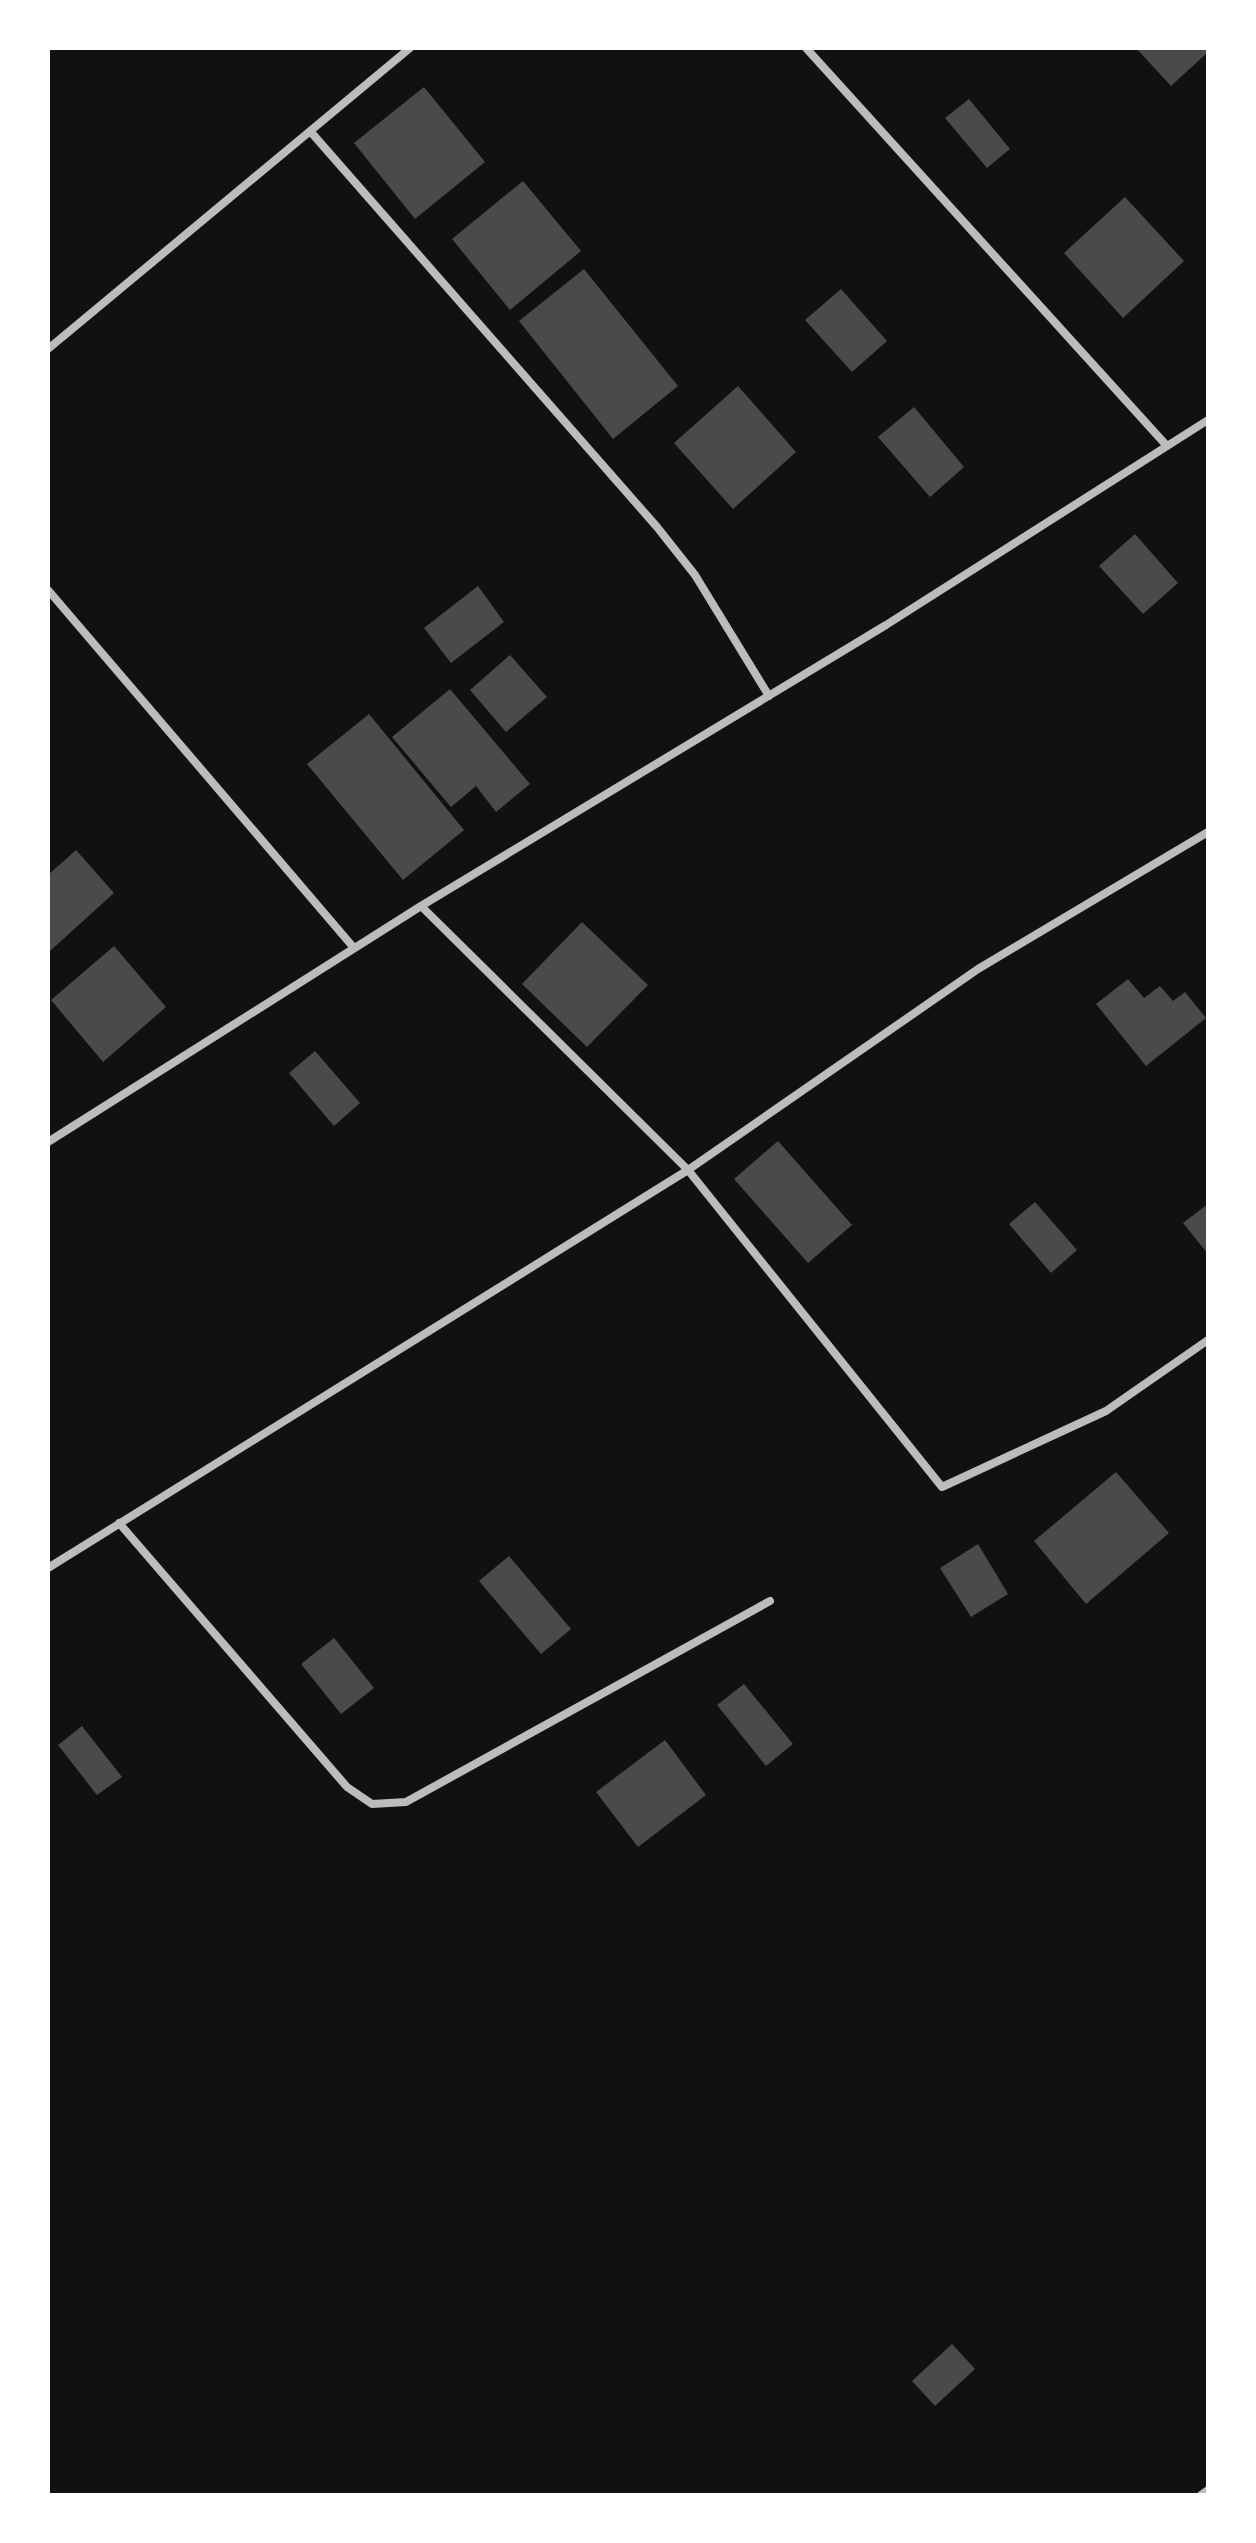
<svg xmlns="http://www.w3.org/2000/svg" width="1256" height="2543" font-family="Overpass,sans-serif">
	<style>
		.building { fill: #4a4a4a }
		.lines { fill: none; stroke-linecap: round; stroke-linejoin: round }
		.minor { stroke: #bcbcbc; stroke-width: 8 }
	</style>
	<rect width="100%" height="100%" fill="#111"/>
	<path class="building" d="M1136,48H1208V52L1171,86Z
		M424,87L485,162L415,219L354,143Z
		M969,99L1010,149L987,168L945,118Z
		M523,181L581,251L510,310L452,239Z
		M1125,197L1184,261L1123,318L1064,253Z
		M584,269L678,386L613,439L519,321Z
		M841,289L887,341L852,372L805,320Z
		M738,386L796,452L733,509L674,443Z
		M914,407L964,467L930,497L878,437Z
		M1135,534L1178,583L1143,614L1099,566Z
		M478,586L504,622L451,663L424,628Z
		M510,655L547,697L506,732L470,690Z
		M450,689L530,784L496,812L476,786L451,807L392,737Z
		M369,714L464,830L403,880L307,764Z
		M76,850L114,893L50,951L48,948V875Z
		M582,922L648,985L587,1047L522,984Z
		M114,946L166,1007L103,1062L51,1000Z
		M1128,979L1144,998L1160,986L1173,1001L1185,992L1206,1018L1146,1066L1096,1004Z
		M315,1051L360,1103L334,1126L289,1073Z
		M778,1141L852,1225L808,1263L734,1179Z
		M1035,1202L1077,1250L1051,1273L1009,1224Z
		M1208,1204V1254L1183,1223Z
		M1116,1472L1169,1533L1086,1604L1034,1541Z
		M978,1544L1008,1594L971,1617L940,1568Z
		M509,1556L571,1629L541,1654L479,1581Z
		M334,1638L374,1688L341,1714L301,1664Z
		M744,1684L793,1744L766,1766L717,1705Z
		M82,1726L122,1777L97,1795L58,1745Z
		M665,1740L706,1795L638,1847L596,1792Z
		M952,2344L975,2369L935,2406L912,2381Z"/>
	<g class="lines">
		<path class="minor" d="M806,48L1167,446
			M310,131L657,527L695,575L769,696
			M48,349L410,48
			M48,590L354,948
			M1208,832L978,969L688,1170L942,1487L1106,1411L1208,1340
			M48,1142L421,906
			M119,1523L347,1787L372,1804L406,1802L770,1601
			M48,1568L688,1170L421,906L886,625L1208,420
			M1201,2495L1208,2490"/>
	</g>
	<rect width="1256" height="2543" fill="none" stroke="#ffffff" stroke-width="100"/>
</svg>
